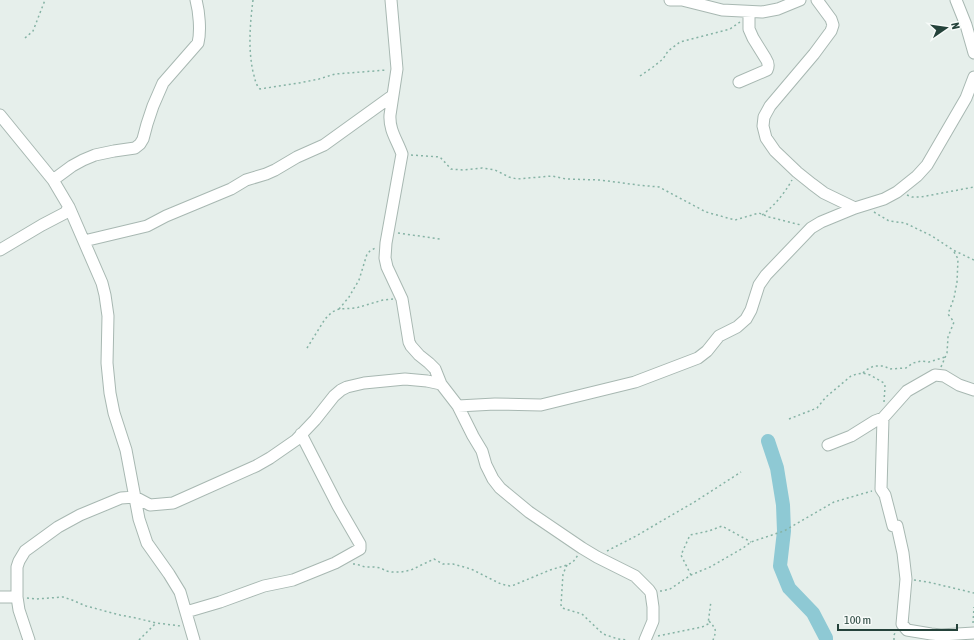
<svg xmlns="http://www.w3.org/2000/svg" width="974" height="640" font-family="'Asap Condensed',sans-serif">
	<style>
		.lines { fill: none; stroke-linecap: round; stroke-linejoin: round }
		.river { stroke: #8ec9d4; stroke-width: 14 }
		.minor-casing { stroke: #a8b8b2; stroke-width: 13 }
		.path { stroke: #86b3a5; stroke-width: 1.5; stroke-dasharray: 2 3; stroke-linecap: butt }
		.minor { stroke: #fff; stroke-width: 11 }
	</style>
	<rect width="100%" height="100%" fill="#e6efeb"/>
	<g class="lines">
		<path class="river" d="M768,441L777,468L783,505L784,531L780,566L789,588L813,613L826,638V640"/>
		<defs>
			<path id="minor" d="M391,0L397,69L390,115C389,130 397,140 402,154L386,243L385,258L387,267L402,299L409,342L411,346L419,355L429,363L435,369L441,384L458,406L473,436L482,451L486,465L493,479L500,488L529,512L582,548L597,557L635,576L649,590L651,593L653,607V621L645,640
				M670,0H682L722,10L762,12L778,9L800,0
				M817,0L831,19L833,25L831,31L814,54L770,106L764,117L763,126L766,138L775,151L797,172L812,184L824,193L855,208
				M956,0L966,25L974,53
				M739,82L767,70C769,66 768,62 766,59L753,38L749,29V12
				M0,115L53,180L69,207L102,283L105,295L108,316L107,363L110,393L114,413L126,450L139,519L147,543L169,574L180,592L194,640
				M53,180L72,166L83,160L95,155L114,151L135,148L140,144L143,139L147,124L153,106L163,83L198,43C201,31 199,11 196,0
				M84,241L147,226L166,216L231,189L246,180L266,174L275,170L297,157L324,145L392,96
				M0,250L42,225L65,213L69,207
				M458,406L495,404L541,405L635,382L698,358L707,351L719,336L737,327L746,319L751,310L759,285L766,275L811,228L821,222L855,208L884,199L897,192L917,176L927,165L966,98L974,77
				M883,418L881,489L885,495L893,526H897L903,553L906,579L902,624L907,630L931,634L941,635L974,633
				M828,445L851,436L875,421L883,418L907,391L935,375L944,376L959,385L974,390
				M0,597H17
				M186,612L220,602L264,586L293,580L335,563L360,549V544L338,506L301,434
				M29,640L19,610L17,597V567L19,561L25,551L58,527L80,515L121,498L135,497L150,505L173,503L256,466L270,458L296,440L315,420L334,396L341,390L347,387L364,383L405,379L427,381L441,384"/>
		</defs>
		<use href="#minor" class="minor-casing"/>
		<path class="path" d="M253,0C250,24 248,48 253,72C255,78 255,84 260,89L299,83L319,79L335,74L387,70
			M25,38L33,31L45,0
			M640,76L653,67L663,59L668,51L680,42L730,29L740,22
			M411,155L440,157L451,169L463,170L482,168L495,170L509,177L517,179L552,176L566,179L600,180L638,185L659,187L706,212L735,220L759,213L769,217L801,225
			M907,195L912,197H921L974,187
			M874,212L889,221L905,223L932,236L953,250L974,260
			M762,215C775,205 784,194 792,180
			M398,233L440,239
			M339,309L349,297L359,280L367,254L370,251L377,247
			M307,348L320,327L325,319L332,312L339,309L356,308L383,300L393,299
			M941,367L947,353L948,337L954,322L948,314L954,298L957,282L958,259L953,250
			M863,373L866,370L874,366H884L890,369L906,368L913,363L921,361L929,362L945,357
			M789,419L817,408L826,397L851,376L857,374L863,373L870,375L884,383L885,386L884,402
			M607,551L636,536L696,501L741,472
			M353,564H356L365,567H374L381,568L386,571L392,572H401L411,570L434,559L443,564H453L471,569L501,584L510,586L514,585L550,570L567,565L573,562L578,555
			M567,565L563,574L561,605L562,608L582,614L603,634L618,639L628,640
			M691,575L681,555L690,535L709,531L722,526L751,542
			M914,580L928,582L974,593
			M660,591H662L670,589L691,575L710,567L743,548L751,542L784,531L834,502L872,491
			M27,598L36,599L63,597L72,600L86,606L120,615L136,618L156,623L181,626
			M709,621C716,629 717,630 713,640
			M973,623L974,607
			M658,636L702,627L708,624L711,601
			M139,640L156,623
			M894,640V635L896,631"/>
		<use href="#minor" class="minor"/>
	</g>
	<g transform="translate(946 28) rotate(77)" stroke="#f7fbf9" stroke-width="3" paint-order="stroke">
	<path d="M0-3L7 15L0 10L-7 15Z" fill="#24423a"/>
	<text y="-6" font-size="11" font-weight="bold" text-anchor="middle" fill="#24423a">N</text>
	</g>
	<path d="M838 624v6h119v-6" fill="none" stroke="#24423a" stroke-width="2"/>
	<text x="844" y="624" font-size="12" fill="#24423a" stroke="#f7fbf9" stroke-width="3" paint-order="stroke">100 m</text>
</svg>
